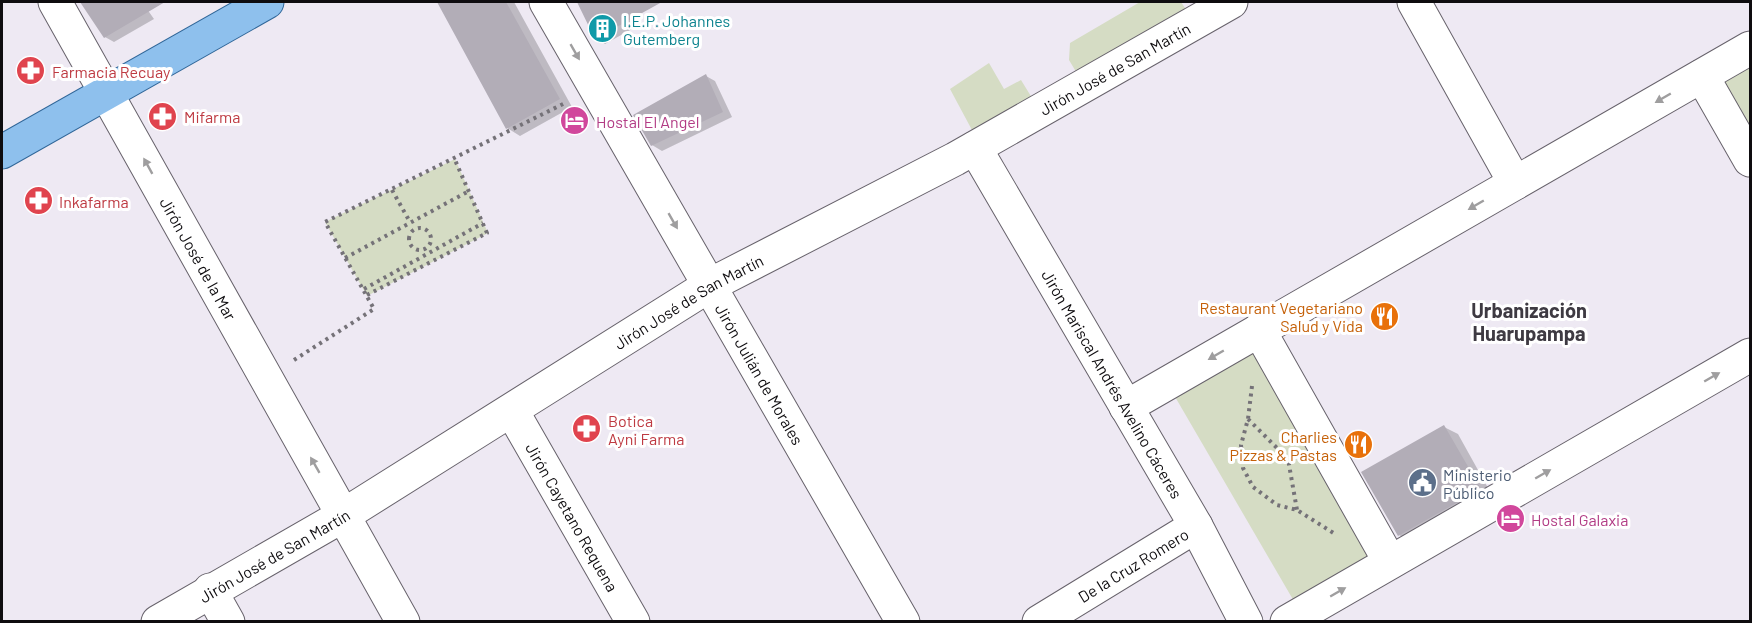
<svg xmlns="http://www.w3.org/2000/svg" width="1752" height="623" font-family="Barlow,sans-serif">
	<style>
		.green { fill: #d5dcc4 }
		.shadow { fill: #0003 }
		.building { fill: #b2adb7 }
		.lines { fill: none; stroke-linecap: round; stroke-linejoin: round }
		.minor-casing { stroke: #67626b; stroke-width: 35 }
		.major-casing { stroke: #306698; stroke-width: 35 }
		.path { stroke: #757278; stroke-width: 4; stroke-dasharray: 3 4.5; stroke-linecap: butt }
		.minor { stroke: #fff; stroke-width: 33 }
		.major { stroke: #8ec0ed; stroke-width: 33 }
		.oneway { fill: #9f9e9f }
		.labels { text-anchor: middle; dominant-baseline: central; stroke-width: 6; stroke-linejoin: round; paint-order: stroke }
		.culture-label { font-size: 16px; fill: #0d838f; stroke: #fff; text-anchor: start }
		.street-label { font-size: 16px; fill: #0e0c0f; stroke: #fff }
		.health-label { font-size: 16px; fill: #be3a42; stroke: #fff; text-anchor: start }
		.hotel-label { font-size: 16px; fill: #b23c85; stroke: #fff; text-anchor: start }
		.food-label { font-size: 16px; fill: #c56008; stroke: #fff; text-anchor: end }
		.service-label { font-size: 16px; fill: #4e5e75; stroke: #fff; text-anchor: start }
		.quarter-label { font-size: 20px; font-weight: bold; fill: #3e3a42; stroke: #fff }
	</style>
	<rect width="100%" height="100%" fill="#eee9f3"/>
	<path class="green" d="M1140,2H1181L1195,23L1084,85L1069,60L1070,43Z
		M1750,58V138L1717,77Z
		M989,63L1004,89L1021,80L1040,111L980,145L950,89Z
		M455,159L488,233L367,296L325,222Z
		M1258,344L1374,559L1295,603L1174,395Z"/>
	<path class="shadow" d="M82,2H142L154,19L114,42L105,37Z
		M439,2H514L572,107L520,136L507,128Z
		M579,2H630L641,24L605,44L596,38Z
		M706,76L715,81L732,117L662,151L652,145Z
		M1444,427L1458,434L1493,497L1413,543L1399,535Z"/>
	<path class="building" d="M80,2H165L104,38Z
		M437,2H506L560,99L506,129Z
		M577,2H662L595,39Z
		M706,74L723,112L651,146L633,115Z
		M1444,425L1481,489L1398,536L1361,472Z"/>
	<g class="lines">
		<defs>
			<g id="minor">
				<path id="s1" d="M55,2L403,622"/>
				<path id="s2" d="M546,2L903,622"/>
				<path d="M1414,2L1515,183"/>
				<path d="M1702,76L1750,160"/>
				<path id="s3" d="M975,148L1196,526L1246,622"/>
				<path d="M1259,330L1390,562"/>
				<path d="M1126,407L1750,48"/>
				<path id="s4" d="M512,411L633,622"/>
				<path d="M210,590L228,622"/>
				<path id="s5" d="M158,622L344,515L710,285L955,159L1231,2"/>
				<path id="s6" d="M1039,622L1196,526"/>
				<path d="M1287,622L1750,355"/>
			</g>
			<path id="major" d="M2,152L267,2"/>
		</defs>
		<use href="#minor" class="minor-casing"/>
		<use href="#major" class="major-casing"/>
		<path class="path" d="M392,190L410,222
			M409 239a11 11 0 1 1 22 0a11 11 0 1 1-22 0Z
			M345,258L469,191
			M364,289L483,223
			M367,295L487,233L455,160
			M294,360L374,309L325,222L565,103
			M1252,386L1248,419L1241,445L1243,468L1253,487L1277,505L1297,510L1335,534
			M1248,419L1288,459L1297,510"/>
		<use href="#minor" class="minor"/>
		<use href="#major" class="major"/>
	</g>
	<defs><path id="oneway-solid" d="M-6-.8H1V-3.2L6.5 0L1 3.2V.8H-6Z" transform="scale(1.5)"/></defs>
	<g class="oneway">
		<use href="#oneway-solid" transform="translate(575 52) rotate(60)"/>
		<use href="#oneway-solid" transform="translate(1663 98) rotate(150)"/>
		<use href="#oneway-solid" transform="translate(148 166) rotate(-119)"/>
		<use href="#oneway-solid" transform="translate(1476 205) rotate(150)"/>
		<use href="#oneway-solid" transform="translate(673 221) rotate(60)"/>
		<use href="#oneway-solid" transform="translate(1216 355) rotate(150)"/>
		<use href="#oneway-solid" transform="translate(1712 377) rotate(-30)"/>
		<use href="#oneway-solid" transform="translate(315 465) rotate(-120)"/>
		<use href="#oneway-solid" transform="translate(1543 474) rotate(-30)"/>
		<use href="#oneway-solid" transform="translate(1338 592) rotate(-30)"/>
	</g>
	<defs>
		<symbol id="building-disc" viewBox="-11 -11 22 22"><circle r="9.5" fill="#0f9aa8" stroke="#fff"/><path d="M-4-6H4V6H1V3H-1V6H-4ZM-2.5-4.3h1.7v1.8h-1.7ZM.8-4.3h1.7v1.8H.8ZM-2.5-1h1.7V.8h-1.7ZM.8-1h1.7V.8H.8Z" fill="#fff"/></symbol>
		<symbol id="pharmacy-disc" viewBox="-11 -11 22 22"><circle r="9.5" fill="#e0444e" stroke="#fff"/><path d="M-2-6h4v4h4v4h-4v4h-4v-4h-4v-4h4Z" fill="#fff"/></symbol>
		<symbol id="hotel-disc" viewBox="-11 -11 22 22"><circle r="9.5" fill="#d1479c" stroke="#fff"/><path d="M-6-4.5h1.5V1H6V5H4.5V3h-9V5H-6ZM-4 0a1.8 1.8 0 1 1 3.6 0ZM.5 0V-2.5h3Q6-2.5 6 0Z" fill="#fff"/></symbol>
		<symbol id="restaurant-disc" viewBox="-11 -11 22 22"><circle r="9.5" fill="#e8710a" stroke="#fff"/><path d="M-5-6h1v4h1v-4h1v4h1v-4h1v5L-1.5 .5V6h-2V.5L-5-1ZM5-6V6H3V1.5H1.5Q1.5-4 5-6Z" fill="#fff"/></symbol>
		<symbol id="civic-disc" viewBox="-11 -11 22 22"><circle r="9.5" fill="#5c6f8a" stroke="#fff"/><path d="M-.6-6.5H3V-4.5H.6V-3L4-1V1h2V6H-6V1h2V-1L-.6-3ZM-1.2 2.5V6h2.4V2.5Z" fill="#fff"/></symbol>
	</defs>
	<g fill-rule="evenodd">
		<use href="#building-disc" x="586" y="12" width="33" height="33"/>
		<use href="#pharmacy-disc" x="14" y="54" width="33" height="33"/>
		<use href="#pharmacy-disc" x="146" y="100" width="33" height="33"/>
		<use href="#hotel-disc" x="558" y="104" width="33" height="33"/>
		<use href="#pharmacy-disc" x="22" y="184" width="33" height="33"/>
		<use href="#restaurant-disc" x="1368" y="300" width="33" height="33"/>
		<use href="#pharmacy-disc" x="570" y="412" width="33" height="33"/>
		<use href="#restaurant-disc" x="1342" y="428" width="33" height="33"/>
		<use href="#civic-disc" x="1406" y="466" width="33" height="33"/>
		<use href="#hotel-disc" x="1494" y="502" width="33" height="33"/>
	</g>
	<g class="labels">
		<g class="culture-label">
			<text x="623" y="20">I.E.P. Johannes<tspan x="623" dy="18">Gutemberg</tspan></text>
		</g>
		<g class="street-label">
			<text stroke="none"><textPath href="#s5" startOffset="1106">Jirón José de San Martín</textPath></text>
			<text stroke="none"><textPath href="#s1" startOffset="294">Jirón José de la Mar</textPath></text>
			<text stroke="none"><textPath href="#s5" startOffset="620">Jirón José de San Martín</textPath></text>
			<text stroke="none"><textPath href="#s2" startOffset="429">Jirón Julián de Morales</textPath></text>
			<text stroke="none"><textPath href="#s3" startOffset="273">Jirón Mariscal Andrés Avelino Cáceres</textPath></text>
			<text stroke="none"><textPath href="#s4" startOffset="122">Jirón Cayetano Requena</textPath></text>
			<text stroke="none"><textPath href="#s5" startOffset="134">Jirón José de San Martín</textPath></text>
			<text stroke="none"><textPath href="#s6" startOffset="110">De la Cruz Romero</textPath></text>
		</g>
		<g class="health-label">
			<text x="52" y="71">Farmacia Recuay</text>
			<text x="184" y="116">Mifarma</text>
			<text x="59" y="201">Inkafarma</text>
			<text x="608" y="420">Botica<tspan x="608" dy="18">Ayni Farma</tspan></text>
		</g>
		<g class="hotel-label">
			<text x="596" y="121">Hostal El Angel</text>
			<text x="1531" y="519">Hostal Galaxia</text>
		</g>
		<g class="food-label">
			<text x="1363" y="307">Restaurant Vegetariano<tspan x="1363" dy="18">Salud y Vida</tspan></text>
			<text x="1337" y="436">Charlies<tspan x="1337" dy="18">Pizzas &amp; Pastas</tspan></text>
		</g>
		<g class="service-label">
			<text x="1443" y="474">Ministerio<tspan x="1443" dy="18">Público</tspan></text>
		</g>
		<g class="quarter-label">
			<text x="1529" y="310">Urbanización<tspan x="1529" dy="23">Huarupampa</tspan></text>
		</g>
	</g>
	<rect width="1752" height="623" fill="none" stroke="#0e0c0f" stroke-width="6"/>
</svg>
